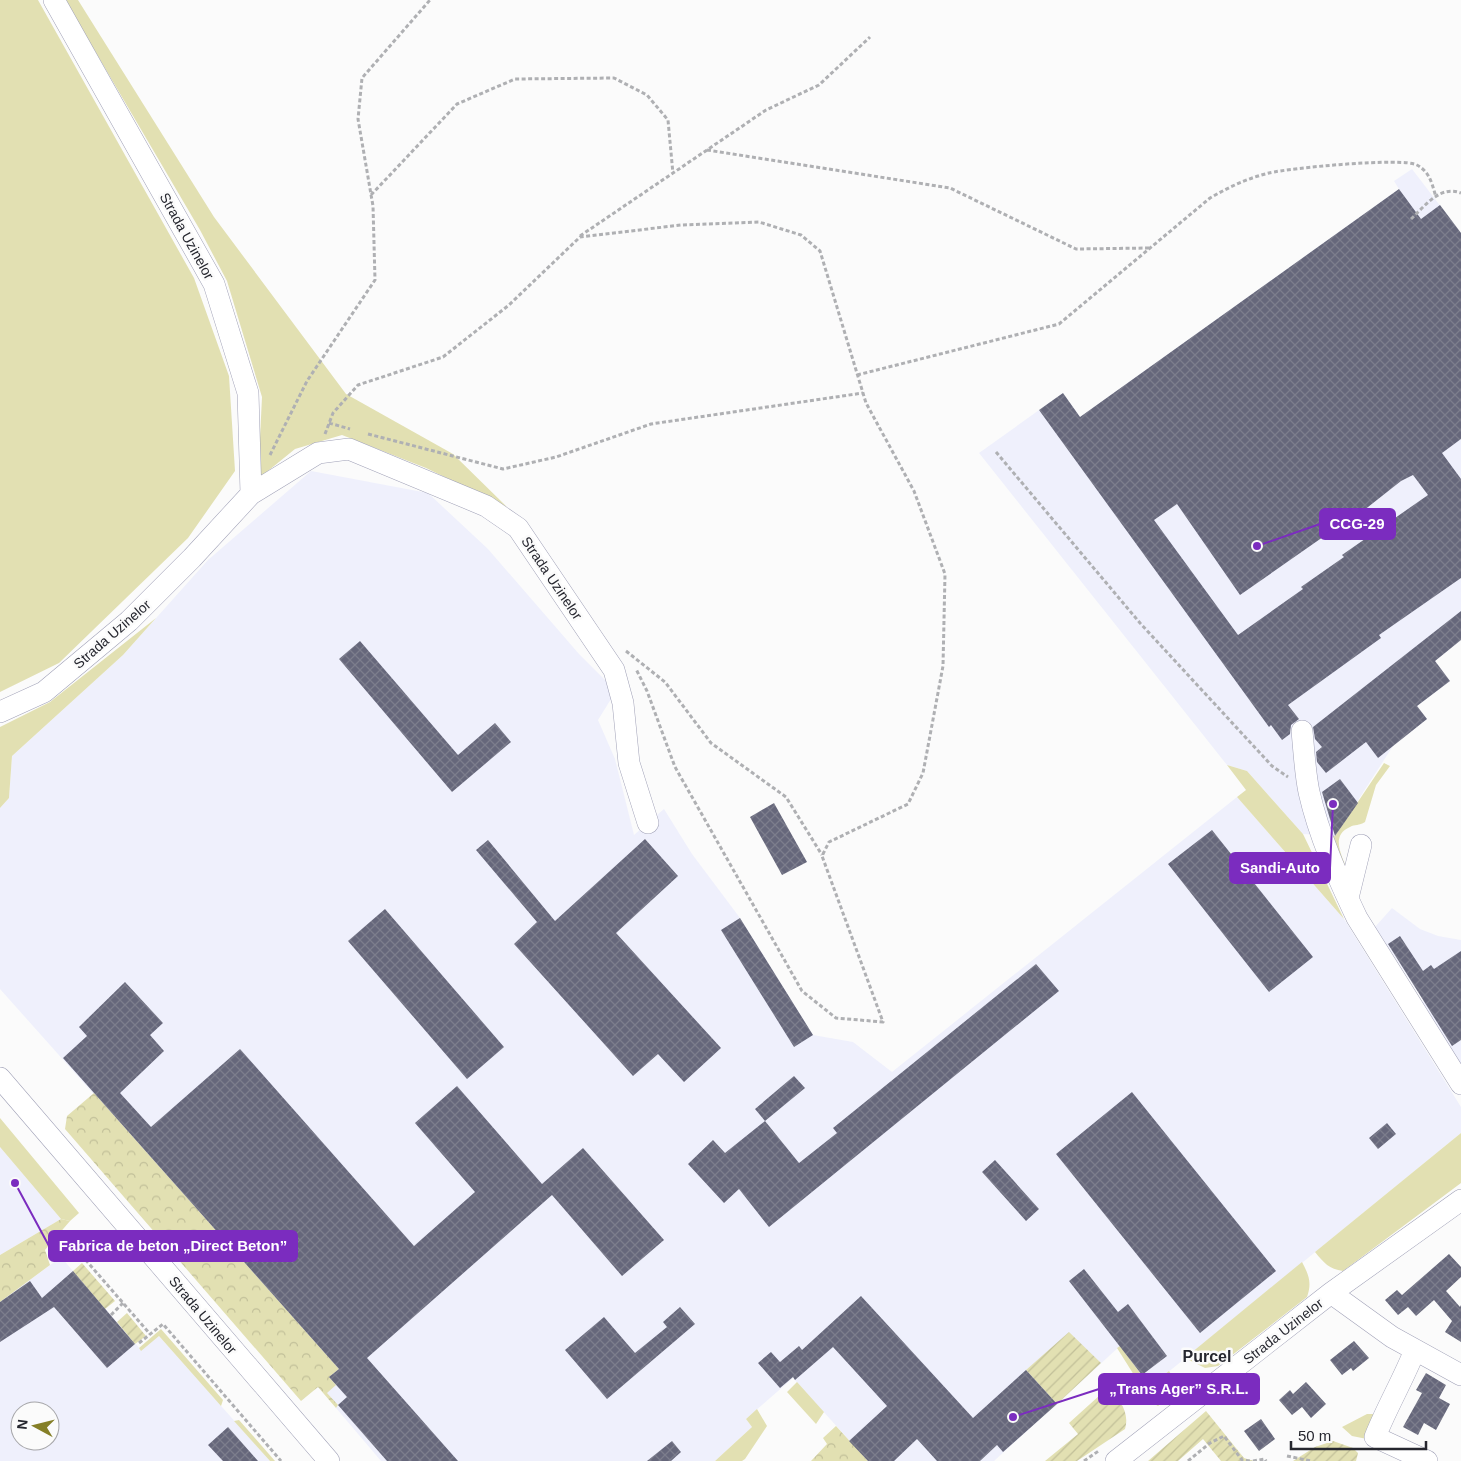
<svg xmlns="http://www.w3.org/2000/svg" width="1461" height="1461" font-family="Helvetica,sans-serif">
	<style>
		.built { fill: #eff0fc; fill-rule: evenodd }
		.grass { fill: #e2e0b2 }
		.forest { fill: url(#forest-crowns) }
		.garden { fill: url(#garden-furrows) }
		.building { fill: url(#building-cross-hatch); fill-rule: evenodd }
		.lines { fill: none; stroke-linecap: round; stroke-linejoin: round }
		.minor-casing { stroke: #a0a1b7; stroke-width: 22 }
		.path { stroke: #afb0b3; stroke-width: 3; stroke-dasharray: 4 2.5; stroke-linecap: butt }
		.minor { stroke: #fff; stroke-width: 21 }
		.labels { text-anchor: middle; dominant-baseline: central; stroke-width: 5; stroke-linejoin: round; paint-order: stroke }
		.street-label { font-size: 14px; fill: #26272f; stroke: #fbfbfb }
		.quarter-label { font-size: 16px; font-weight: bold; fill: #26272f; stroke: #fbfbfb }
		.leader { fill: none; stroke: #7b2cbf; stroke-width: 2 }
		.callout-dot { fill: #7b2cbf; stroke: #fbfbfb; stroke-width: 2 }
		.callout { fill: #7b2cbf; stroke: #7b2cbf; stroke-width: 2 }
		.callout-label { font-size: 15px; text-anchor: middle; font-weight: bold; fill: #fff }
	</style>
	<defs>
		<pattern id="forest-crowns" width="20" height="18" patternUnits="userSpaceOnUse" patternTransform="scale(1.25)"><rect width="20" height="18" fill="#e2e0b2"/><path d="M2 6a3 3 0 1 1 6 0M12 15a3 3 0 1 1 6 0" fill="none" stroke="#c2c099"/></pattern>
		<pattern id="garden-furrows" width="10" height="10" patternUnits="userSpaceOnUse" patternTransform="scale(1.25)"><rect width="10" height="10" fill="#e2e0b2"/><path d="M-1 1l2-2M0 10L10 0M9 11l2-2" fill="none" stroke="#c2c099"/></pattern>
		<pattern id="building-cross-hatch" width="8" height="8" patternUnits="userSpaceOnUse" patternTransform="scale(1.25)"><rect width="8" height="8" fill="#66677b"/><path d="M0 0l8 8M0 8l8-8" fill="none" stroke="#7c7d8c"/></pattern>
	</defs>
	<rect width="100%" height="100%" fill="#fbfbfb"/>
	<path class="built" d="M1412,169L1461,233V640L1435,661L1450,681L1417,706L1427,719L1393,746L1335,836L1303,834L1247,771L1227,765L979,453L1063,393L1080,417L1399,189L1394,181Z
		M311,471L428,493L488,549L579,654L616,691L598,720L615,759L634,835L664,809L692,854L740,918L813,1035L853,1042L892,1072L1237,797L1344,919L1461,1107V1133L1150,1387L1120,1346L994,1461H868L793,1378L746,1419L752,1427L715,1461H381L336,1408L338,1405L326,1393L329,1377L338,1368L0,989V808L9,798L12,756L123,655L208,560Z
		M1392,908L1420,929L1438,936L1461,940V1065L1422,1007L1423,1000L1375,927Z
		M0,1147L61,1219L0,1255Z
		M61,1257L141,1350L159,1336L270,1461H0V1302ZM20,1411H50V1441H20Z"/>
	<path class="grass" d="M0,0H38L194,278L229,376L235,471L188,538L59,663L0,692Z
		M65,0H78L214,217L346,394L453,454L507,507L426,468L342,435L295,449L258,479L262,397L227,281L200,230Z
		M156,618L123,655L12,756L9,798L0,808V727L50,702Z
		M1384,763L1390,766L1376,785L1365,822C1359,826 1355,824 1350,827C1329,836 1343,857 1348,872L1345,869L1330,836H1335Z
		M1227,765L1247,771L1303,834L1344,919L1237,797L1246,790Z
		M0,1118L79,1213L70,1221L61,1219L0,1147Z
		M1461,1133V1183L1343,1271C1329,1269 1324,1263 1315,1252Z
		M1302,1262C1309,1275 1312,1283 1307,1297L1218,1366L1205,1368L1185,1358Z
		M161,1329L223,1400L221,1406L159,1336L141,1351L139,1348Z
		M1120,1346L1150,1386L1169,1371L1177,1383L1175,1392L1158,1406L1151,1402L1117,1348Z
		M797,1382L824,1412L816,1424L787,1392Z
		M757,1409L767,1426L745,1459L742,1461H715L752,1427L746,1419Z
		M1367,1414H1378L1367,1439L1352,1436L1342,1427Z
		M239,1420L275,1461H270L234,1421Z"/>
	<path class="forest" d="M94,1093L339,1369L329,1377L336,1385L327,1393L338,1405L336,1408L318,1387L301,1401L65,1129L67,1116Z
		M61,1219L70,1221L45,1250L50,1265L0,1302V1255Z
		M836,1426L868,1461H811L827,1444L823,1438Z"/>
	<path class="garden" d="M82,1263L115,1301L105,1309L73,1271Z
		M127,1313L146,1336L135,1344L117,1322Z
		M1069,1332L1101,1363L1057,1404L1026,1370Z
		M1110,1386C1119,1401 1130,1411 1125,1429L1077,1461H1045L1078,1434L1069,1423Z
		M1206,1411L1244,1458L1254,1461H1221L1203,1439L1178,1461H1148Z
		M1333,1441L1353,1448L1358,1453L1356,1461H1293L1315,1447Z"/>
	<path class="building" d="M1399,189L1421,219L1440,205L1461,233V439L1442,453L1461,479V578L1379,635L1381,638L1288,705L1299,719L1291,725L1290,734L1282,740L1271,725L1269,727L1039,410L1063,393L1080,417ZM1413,475L1428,495L1342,555L1344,557L1301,587L1303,589L1238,635L1154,520L1177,504L1240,595L1323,537L1328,535L1330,537L1401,481Z
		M1461,611V640L1435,661L1450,681L1417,706L1427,719L1378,758L1366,742L1326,773L1317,762L1316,752L1322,747L1315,739L1313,727Z
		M360,641L458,755L495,723L511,742L452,792L339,659Z
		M1340,779L1358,803L1335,836L1322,792Z
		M774,803L807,862L782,875L750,817Z
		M1212,830L1313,957L1269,992L1168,864Z
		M645,839L678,876L616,933L721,1048L684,1082L658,1054L633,1076L514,944L537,922L476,850L488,840L555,921Z
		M385,909L504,1047L467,1079L348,941Z
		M740,918L813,1035L794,1047L721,930Z
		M1400,936L1423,971L1431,965L1434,969L1461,951V1040L1452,1046L1388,944Z
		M1036,964L1059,991L769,1227L739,1189L724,1203L688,1164L713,1140L725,1153L765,1121L799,1163L837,1133L833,1128Z
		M125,982L163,1023L150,1035L164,1051L120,1093L151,1127L240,1049L414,1246L475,1192L415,1123L457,1086L542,1184L583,1148L664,1240L622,1276L552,1195L367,1358L458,1461H387L338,1405L347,1397L329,1377L339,1369L63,1058L87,1036L79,1027Z
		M794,1076L805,1088L765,1121L755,1109Z
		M1132,1092L1276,1271L1200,1333L1056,1154Z
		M1387,1123L1396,1134L1378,1149L1369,1138Z
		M995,1160L1039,1209L1026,1221L982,1172Z
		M1449,1254L1461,1267V1277L1446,1291L1460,1307L1461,1305V1342L1445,1332L1452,1321L1434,1300L1416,1316L1408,1307L1398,1315L1385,1300L1397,1290L1402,1295Z
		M1084,1269L1118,1312L1128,1304L1167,1356L1142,1375L1069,1281Z
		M73,1271L135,1344L107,1368L54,1307L0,1342V1302L30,1281L42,1298Z
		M861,1296L973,1418L1026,1370L1057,1404L1003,1452L997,1445L980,1461H937L917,1439L894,1461H868L849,1441L887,1406L833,1347L795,1380L793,1377L780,1388L758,1363L771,1352L780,1362L799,1346L802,1350Z
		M680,1307L695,1324L607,1399L565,1350L604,1317L635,1353L667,1327L663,1322Z
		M1354,1341L1369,1358L1353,1371L1351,1368L1342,1375L1330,1360Z
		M1426,1373L1446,1385L1439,1398L1450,1404L1436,1430L1424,1423L1418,1435L1403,1427L1422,1393L1416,1390Z
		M1306,1382L1326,1404L1311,1418L1302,1407L1292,1415L1279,1400L1290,1390L1293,1394Z
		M1261,1419L1275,1439L1259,1451L1244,1431Z
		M228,1427L258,1461H223L208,1445Z
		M672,1441L681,1452L671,1461H647Z"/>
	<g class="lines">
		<defs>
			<path id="minor" d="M251,494L318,453L349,449L486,506L518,528L614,670L623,703L629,763L648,823
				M0,712L44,692L129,621L192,558L251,494L248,393L214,284L54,0
				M1302,731C1304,751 1305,773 1309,792C1319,836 1338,878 1357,918L1461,1084
				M1348,898L1361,845
				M0,1078L329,1461
				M1331,1293L1392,1337L1461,1375
				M1415,1350C1403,1380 1387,1407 1375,1437L1427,1461
				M1116,1461L1331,1293L1461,1200"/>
		</defs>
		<use href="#minor" class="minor-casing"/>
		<path class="path" d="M707,150L950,188L1076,249L1150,248
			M371,195L457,104L515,79L614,78L647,95L668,120L673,174
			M1411,219C1426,205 1440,185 1461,193
			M580,236L766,110L819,85L870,37
			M857,375L1059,324L1210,198C1229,187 1248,178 1269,173C1290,168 1403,157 1417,165C1430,172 1432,184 1436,197
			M329,423L350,429
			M325,434L333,413L358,385L443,357L509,305L580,237L681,225L759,222L801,235L820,251L866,403L914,491L945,574L943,666L923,773L908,804L829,842L822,856L883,1022L836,1018L802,991L675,767L647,691L636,669
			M368,434L503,469L556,457L651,424L863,393
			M996,452L1140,623L1272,766L1288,777
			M270,455L307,381L375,280L373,206L358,119L362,78L430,0
			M626,651L665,682L711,743L786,797L822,855
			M77,1250L150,1334
			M111,1315L123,1303
			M139,1343L163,1324L281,1461
			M1287,1456L1311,1461
			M1084,1461L1100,1450
			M1188,1461L1210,1443L1224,1436L1242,1460L1251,1461
			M1253,1461L1265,1459L1266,1461"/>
		<use href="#minor" class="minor"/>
	</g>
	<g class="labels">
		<g class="street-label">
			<text transform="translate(187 236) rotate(61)">Strada Uzinelor</text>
			<text transform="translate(552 578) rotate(56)">Strada Uzinelor</text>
			<text transform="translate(112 634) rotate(-41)">Strada Uzinelor</text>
			<text transform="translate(203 1315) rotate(50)">Strada Uzinelor</text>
			<text transform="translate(1283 1331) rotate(-38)">Strada Uzinelor</text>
		</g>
		<g class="quarter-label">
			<text x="1207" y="1356">Purcel</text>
		</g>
	</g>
	<path class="leader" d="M1257 546L1320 524M1333 804L1330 868M15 1183L49 1246M1013 1417L1099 1389"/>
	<g class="callout-dot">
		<circle cx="1257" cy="546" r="5"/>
		<circle cx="1333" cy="804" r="5"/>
		<circle cx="15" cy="1183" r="5"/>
		<circle cx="1013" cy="1417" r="5"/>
	</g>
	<g class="callout">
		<rect x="1320" y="509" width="75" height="30" rx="5"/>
		<rect x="1230" y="853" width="100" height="30" rx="5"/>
		<rect x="49" y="1231" width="248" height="30" rx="5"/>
		<rect x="1099" y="1374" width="160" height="30" rx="5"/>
	</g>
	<g class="callout-label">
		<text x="1357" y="529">CCG-29</text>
		<text x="1280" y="873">Sandi-Auto</text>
		<text x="173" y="1251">Fabrica de beton „Direct Beton”</text>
		<text x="1179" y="1394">„Trans Ager” S.R.L.</text>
	</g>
	<g transform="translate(35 1426) rotate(277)"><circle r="24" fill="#fbfbfb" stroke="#a6a6a9"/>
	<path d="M0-4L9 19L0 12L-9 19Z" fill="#857f27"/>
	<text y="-8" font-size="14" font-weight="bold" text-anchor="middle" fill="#26272f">N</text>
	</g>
	<path d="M1291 1441v8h135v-8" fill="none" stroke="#26272f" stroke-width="2.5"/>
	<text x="1298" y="1441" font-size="15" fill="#26272f" stroke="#fbfbfb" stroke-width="4" paint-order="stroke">50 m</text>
</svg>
